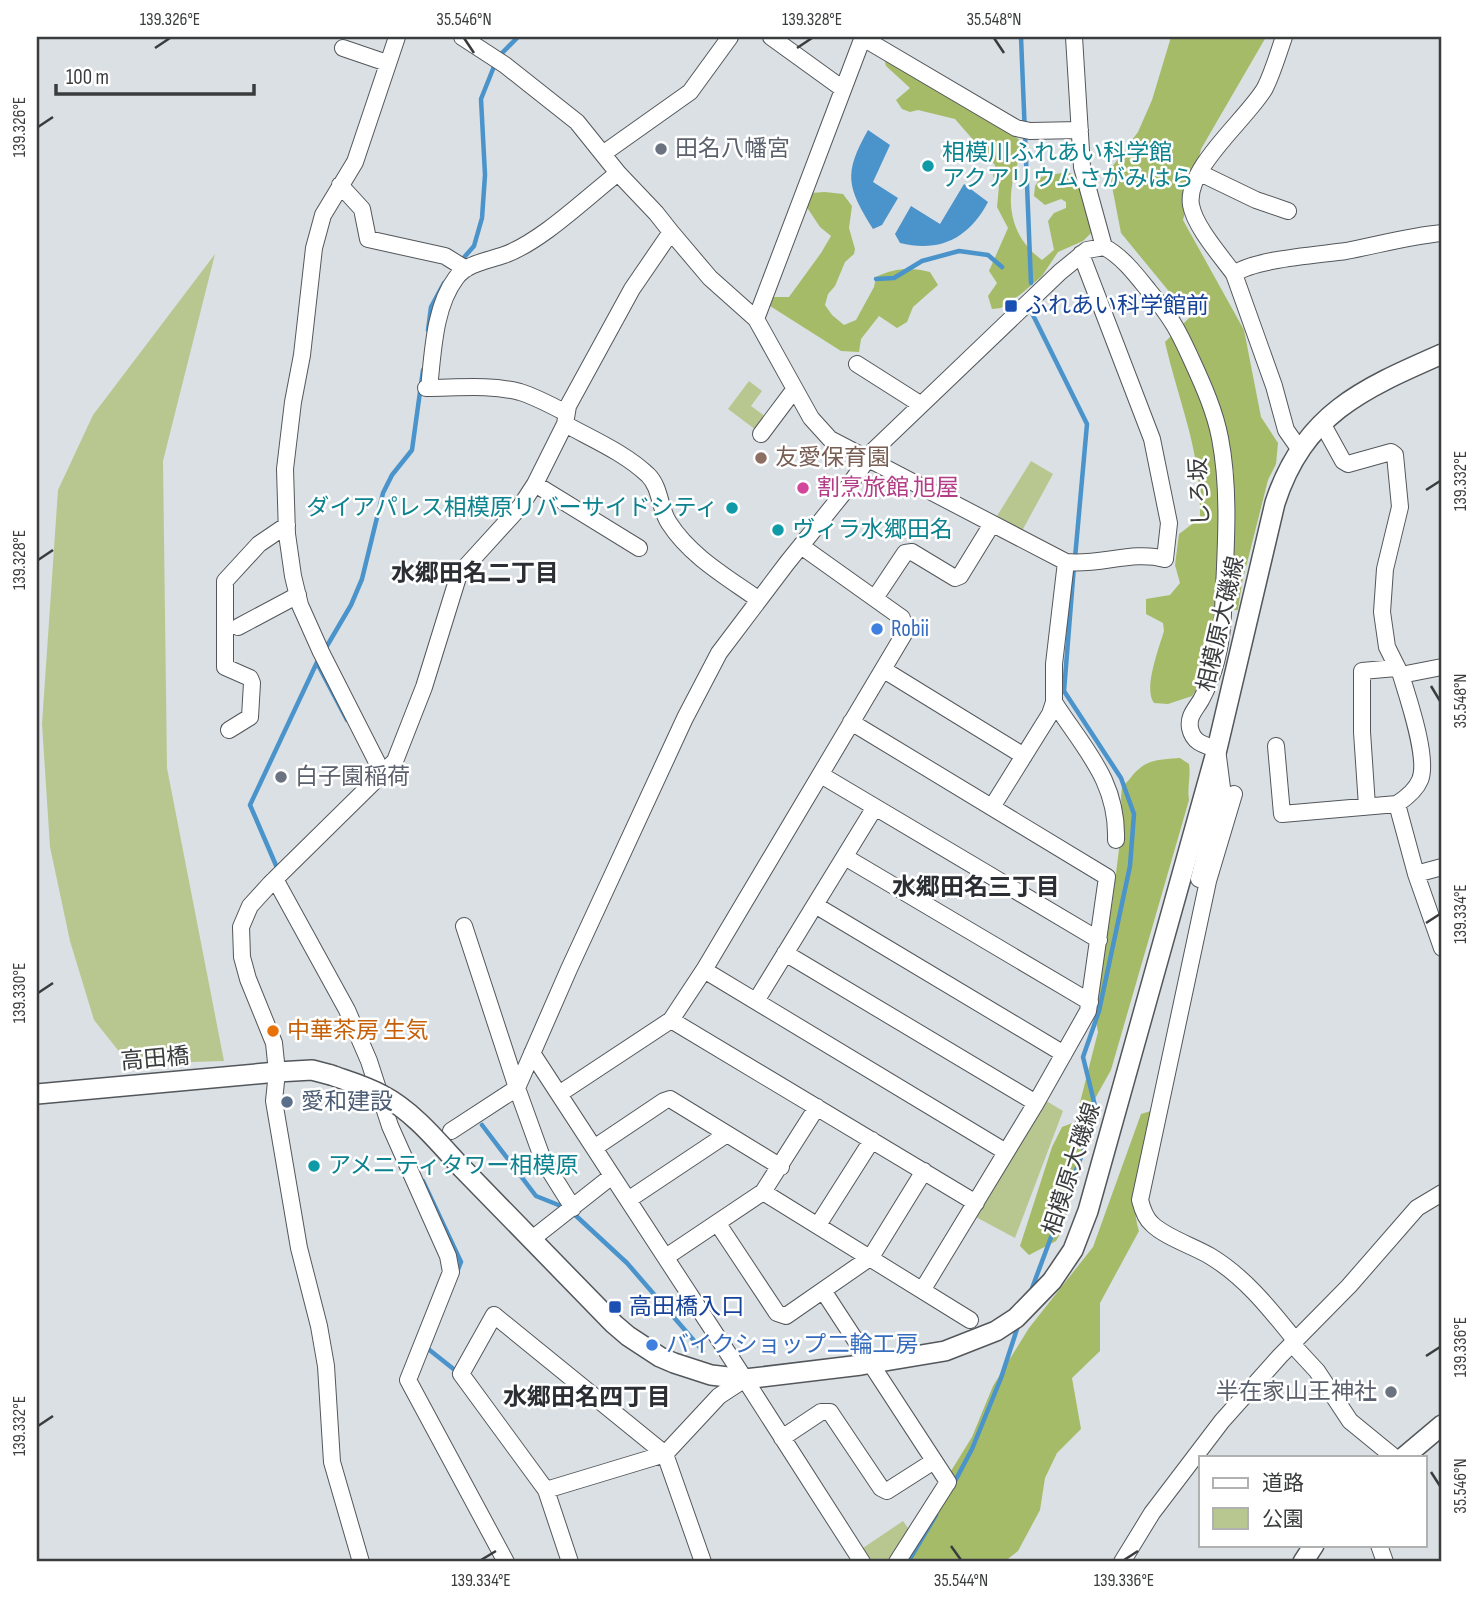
<svg xmlns="http://www.w3.org/2000/svg" width="1479" height="1599" font-family="'Sofia Sans Condensed','Noto Sans JP',sans-serif">
	<style>
		.green { fill: #b8c790 }
		.forest { fill: #a6bb68 }
		.water { fill: #4a93cb }
		.lines { fill: none; stroke-linecap: round; stroke-linejoin: round }
		.stream { stroke: #4a93cb; stroke-width: 4.5 }
		.minor-casing { stroke: #53575b; stroke-width: 18 }
		.major-casing { stroke: #53575b; stroke-width: 22 }
		.minor { stroke: #fff; stroke-width: 16 }
		.major { stroke: #fff; stroke-width: 19 }
		.major-bridge-casing { stroke: #53575b; stroke-width: 22; stroke-linecap: butt }
		.major-bridge { stroke: #fff; stroke-width: 19 }
		.ticks { fill: none; stroke: #3a3c3d; stroke-width: 2.5 }
		.worship-dot { fill: #6b7280; stroke: #fff; stroke-width: 2.5 }
		.culture-dot { fill: #0f9aa8; stroke: #fff; stroke-width: 2.5 }
		.transit-dot { fill: #1a4fb4; stroke: #fff; stroke-width: 2.5 }
		.education-dot { fill: #8d6e63; stroke: #fff; stroke-width: 2.5 }
		.hotel-dot { fill: #d1479c; stroke: #fff; stroke-width: 2.5 }
		.shop-dot { fill: #3f7fe0; stroke: #fff; stroke-width: 2.5 }
		.food-dot { fill: #e8710a; stroke: #fff; stroke-width: 2.5 }
		.service-dot { fill: #5c6f8a; stroke: #fff; stroke-width: 2.5 }
		.labels { text-anchor: middle; dominant-baseline: central; stroke-width: 5; stroke-linejoin: round; paint-order: stroke }
		.worship-label { font-size: 23px; fill: #5b616d; stroke: #fff; text-anchor: start }
		.culture-label { font-size: 23px; fill: #0d838f; stroke: #fff; text-anchor: start }
		.transit-label { font-size: 23px; fill: #164399; stroke: #fff; text-anchor: start }
		.education-label { font-size: 23px; fill: #785e54; stroke: #fff; text-anchor: start }
		.hotel-label { font-size: 23px; fill: #b23c85; stroke: #fff; text-anchor: start }
		.street-label { font-size: 23px; fill: #3a3c3d; stroke: #fff }
		.shop-label { font-size: 23px; fill: #366cbe; stroke: #fff; text-anchor: start }
		.food-label { font-size: 23px; fill: #c56008; stroke: #fff; text-anchor: start }
		.service-label { font-size: 23px; fill: #4e5e75; stroke: #fff; text-anchor: start }
		.neighbourhood-label { font-size: 24px; font-weight: bold; fill: #2b2f33; stroke: #fff }
		.neatline { fill: none; stroke: #3a3c3d; stroke-width: 2.5 }
		.ticks-label { font-size: 18px; text-anchor: middle; fill: #3a3c3d }
	</style>
	<rect width="100%" height="100%" fill="#dae0e4"/>
	<path class="green" d="M215,254L163,461L167,768L224,1061L129,1064L94,1020L70,941L50,847L42,724L58,490L93,415Z
		M749,381L762,391L751,406L766,417L756,430L728,409Z
		M1031,461L1053,474L1022,531L997,516Z
		M1043,1099L1063,1111L1015,1238L974,1216Z
		M903,1521L911,1532L891,1562H868L860,1550Z"/>
	<path class="forest" d="M1171,37H1266L1201,149L1183,220L1244,330L1261,417L1278,443L1276,464L1268,480L1242,583L1238,610H1232L1234,471L1230,465L1219,507L1218,620L1208,661L1200,685L1192,696L1168,704L1154,703C1143,689 1159,648 1164,631L1163,623L1146,614V599L1170,595L1180,583L1175,565L1179,534L1200,518C1202,452 1179,404 1165,342L1190,317L1121,233L1109,171L1138,132L1152,100Z
		M884,58L988,119L1026,144C1005,184 1002,231 1042,260L1054,250L1048,221L1054,213L1066,208V202L1061,199L1045,205L1034,196L1035,186L1041,177L1066,172L1078,176L1096,228L1083,241L1058,252L1042,276L1021,294L1001,308L992,309L988,296L997,283L989,271L1008,228L997,207L999,186L993,176L995,165L955,119L918,110L910,112L902,109L896,100L910,88L886,66Z
		M825,192L843,194L852,206L849,228L855,249L854,254L845,262L835,286L828,294L825,305L832,315L844,325L856,320L874,287L876,277C894,268 911,267 930,272L938,285L913,307L907,322L897,328L879,316L861,339L859,352L841,351L770,306L773,297H789L821,253L831,236L820,227L806,206L810,193Z
		M1180,758L1189,764C1191,777 1187,787 1189,800L1111,1070L1092,1104L1081,1166L1061,1232L1056,1241L1029,1255L1020,1246L1052,1147L1062,1127L1075,1122L1098,1032L1095,1016L1096,992L1112,905L1123,817L1121,799L1122,786C1130,781 1132,774 1139,769C1149,759 1167,759 1180,758Z
		M1154,1110C1145,1147 1127,1195 1139,1231L1100,1303V1351L1072,1378L1081,1429L1057,1453L1045,1478L1040,1510L1018,1551L1004,1562H900L938,1492L972,1437L993,1386L1029,1328L1093,1247L1141,1114Z"/>
	<path class="water" d="M868,130L890,145L873,182L898,198L882,225L873,229C847,187 843,174 868,130Z
		M964,184L988,202C969,238 940,253 900,243L895,234L911,206L940,224Z"/>
	<g class="lines">
		<path class="stream" d="M1021,37L1031,283
			M499,56L518,37
			M460,262L474,246L482,218L485,175L481,99L495,64
			M876,279L894,278L922,261L959,251L988,255L1002,267
			M1032,313L1087,424L1075,558
			M428,330L431,307L444,283
			M324,651L351,605L362,579L383,493L392,475L412,450L423,370
			M317,663L347,720
			M278,870L250,805L319,658
			M482,1125L536,1196L566,1208
			M423,1181L461,1262L457,1272
			M573,1213L627,1263L703,1351
			M1031,1291L1097,1114L1083,1057L1099,1011L1130,866L1134,814L1121,778L1064,691L1074,566
			M427,1348L456,1371
			M954,1483L972,1449L1001,1378L1018,1326
			M908,1562L936,1515"/>
		<defs>
			<path id="minor" d="M462,37L505,65L577,122L618,173
				M771,37L843,89
				M863,37L756,319L811,418L830,439L1066,562L1054,664V702L1050,714L992,807
				M1074,37L1082,167L1104,247
				M863,38L1016,128L1030,131L1080,130
				M343,48L387,63
				M604,153L690,92L730,37
				M1200,173L1256,200L1288,211
				M340,185L362,209L368,239L445,256L466,269
				M671,232L710,278L756,319
				M1104,247C1122,256 1137,276 1149,291C1172,318 1179,332 1193,363C1204,387 1215,412 1220,438C1231,495 1225,555 1223,613C1222,642 1215,674 1201,700C1195,710 1188,716 1190,728C1193,743 1204,745 1217,749L1222,788L1199,879L1208,881
				M1234,274C1221,256 1195,227 1191,205C1185,168 1248,118 1265,88C1273,72 1278,54 1284,37
				M857,364L920,404
				M426,388C456,388 490,384 520,392C536,397 551,405 566,413
				M1322,423L1343,461L1348,464L1391,452L1395,455L1400,507L1385,569L1382,612L1387,647L1401,675
				M565,424C592,439 625,453 648,475C661,488 659,508 669,523C691,557 727,577 759,600
				M761,434L794,390
				M1300,450L1286,430L1274,386L1234,274C1254,259 1319,255 1346,251C1378,245 1409,236 1442,233
				M535,484L639,548
				M1066,562C1099,566 1133,550 1165,559L1169,523L1152,439L1081,254
				M875,598L905,553L912,552L955,578L960,576L992,524
				M238,627L298,595
				M884,670L1024,756
				M1054,702C1084,749 1118,781 1116,840
				M851,722L1107,877L1088,1011L1036,1103L923,1289
				M229,730L250,717L252,683L250,678L225,667V581L259,544L287,525
				M1276,746L1282,814L1397,804C1406,798 1416,790 1420,780C1429,759 1408,698 1401,675L1442,667
				M383,774L321,652L300,605L293,576L287,534L285,469L293,402L302,355L314,248L323,215L355,162L397,37
				M821,775L1099,940
				M1234,794L1208,881L1140,1200C1142,1208 1145,1218 1152,1224C1165,1237 1193,1246 1210,1256C1245,1277 1270,1309 1295,1340
				M1397,804L1416,874L1442,948
				M1367,806L1362,732V671L1396,668
				M845,857L1090,1002
				M1416,874L1442,867
				M275,879L347,1010L369,1061L390,1126L448,1256L451,1272L408,1380L506,1562
				M815,905L1064,1054
				M464,926L517,1088L543,1160L573,1208
				M785,953L1036,1103
				M704,970L1006,1152
				M756,1001L875,807
				M671,1020L976,1203
				M532,1053L737,1367L862,1562
				M559,1094L671,1020L704,970L904,634L902,618L801,546
				M451,1131L517,1088L569,969L685,718L719,653L787,563L845,491L874,450L1060,272L1087,250L1104,247
				M594,1148L664,1101L670,1099L781,1167
				M763,1192L970,1320
				M628,1200L727,1134
				M718,1224L777,1313L786,1316L871,1257L924,1171
				M818,1225L872,1140
				M532,1239L612,1176
				M666,1257L763,1192L817,1107
				M824,1292L948,1482L947,1484
				M1292,1344L1317,1371L1350,1421L1394,1457
				M782,1438L821,1412H830L881,1488L887,1491L934,1461
				M546,1490L461,1374L494,1315L665,1454L703,1562
				M1379,1545L1385,1562
				M361,1562L332,1462L326,1366L319,1326L299,1248L274,1101L277,1072L274,1043L248,979L242,957L241,927L250,906L270,884L395,761L424,687L459,574L520,507L535,484L565,424L568,406L632,289L671,232L656,213L618,173C586,198 541,242 504,255C487,261 467,263 456,278C434,307 433,353 429,388
				M570,1562L546,1490L665,1454L719,1396L745,1379
				M897,1562L948,1482
				M1122,1562L1152,1513L1222,1421L1280,1356L1349,1286L1417,1208L1442,1193"/>
			<path id="major" d="M37,1094L277,1072L312,1070L331,1075
				M462,1168L614,1324L628,1336L660,1357L674,1363L711,1375L745,1379L861,1365L945,1351L996,1331L1016,1318L1052,1281L1073,1250L1088,1211L1217,749L1275,503C1304,414 1362,389 1442,354
				M1404,1457L1442,1425
				M1303,1562L1314,1545"/>
		</defs>
		<use href="#minor" class="minor-casing"/>
		<use href="#major" class="major-casing"/>
		<use href="#minor" class="minor"/>
		<use href="#major" class="major"/>
		<defs>
			<path id="major-bridge" d="M331,1075C348,1081 366,1086 382,1095C413,1111 438,1142 462,1168"/>
		</defs>
		<use href="#major-bridge" class="major-bridge-casing"/>
		<use href="#major-bridge" class="major-bridge"/>
	</g>
	<path class="ticks" d="M464,38L474,53M994,38L1004,53M155,48L170,38M797,48L812,38M38,127L53,117M1426,490L1440,481M38,560L53,550M1431,686L1440,701M1426,923L1440,914M38,993L53,983M1426,1356L1440,1347M38,1426L53,1416M1431,1472L1440,1486M951,1546L961,1560M481,1560L496,1551M1124,1560L1138,1551"/>
	<g class="worship-dot">
		<circle cx="661" cy="149" r="7"/>
		<circle cx="281" cy="777" r="7"/>
		<circle cx="1391" cy="1392" r="7"/>
	</g>
	<g class="culture-dot">
		<circle cx="928" cy="166" r="7"/>
		<circle cx="732" cy="508" r="7"/>
		<circle cx="778" cy="530" r="7"/>
		<circle cx="314" cy="1166" r="7"/>
	</g>
	<g class="transit-dot">
		<rect x="1004" y="299" width="14" height="14" rx="3.5"/>
		<rect x="608" y="1300" width="14" height="14" rx="3.5"/>
	</g>
	<circle class="education-dot" cx="761" cy="458" r="7"/>
	<circle class="hotel-dot" cx="803" cy="488" r="7"/>
	<g class="shop-dot">
		<circle cx="877" cy="629" r="7"/>
		<circle cx="652" cy="1345" r="7"/>
	</g>
	<circle class="food-dot" cx="273" cy="1031" r="7"/>
	<circle class="service-dot" cx="287" cy="1102" r="7"/>
	<g class="labels">
		<g class="worship-label">
			<text x="675" y="149">田名八幡宮</text>
			<text x="295" y="777">白子園稲荷</text>
			<text x="1377" y="1392" text-anchor="end">半在家山王神社</text>
		</g>
		<g class="culture-label">
			<text x="942" y="153">相模川ふれあい科学館<tspan x="942" dy="26">アクアリウムさがみはら</tspan></text>
			<text x="718" y="508" text-anchor="end">ダイアパレス相模原リバーサイドシティ</text>
			<text x="792" y="530">ヴィラ水郷田名</text>
			<text x="328" y="1166">アメニティタワー相模原</text>
		</g>
		<g class="transit-label">
			<text x="1025" y="306">ふれあい科学館前</text>
			<text x="629" y="1307">高田橋入口</text>
		</g>
		<g class="education-label">
			<text x="775" y="458">友愛保育園</text>
		</g>
		<g class="hotel-label">
			<text x="817" y="488">割烹旅館 旭屋</text>
		</g>
		<g class="street-label">
			<text transform="translate(1200 492) rotate(-93)">しろ坂</text>
			<text transform="translate(1221 624) rotate(-77)">相模原大磯線</text>
			<text transform="translate(155 1059) rotate(-5)">高田橋</text>
			<text transform="translate(1072 1169) rotate(-72)">相模原大磯線</text>
		</g>
		<g class="shop-label">
			<text x="891" y="629">Robii</text>
			<text x="666" y="1345">バイクショップ二輪工房</text>
		</g>
		<g class="food-label">
			<text x="287" y="1031">中華茶房 生気</text>
		</g>
		<g class="service-label">
			<text x="301" y="1102">愛和建設</text>
		</g>
		<g class="neighbourhood-label">
			<text x="475" y="573">水郷田名二丁目</text>
			<text x="976" y="887">水郷田名三丁目</text>
			<text x="587" y="1397">水郷田名四丁目</text>
		</g>
	</g>
	<rect width="1479" height="1599" fill="none" stroke="#ffffff" stroke-width="77"/>
	<rect x="1199" y="1456" width="228" height="91" fill="#ffffff" stroke="#b0b1b1" stroke-width="2"/>
	<rect x="1213" y="1478" width="35" height="10" fill="#ffffff" stroke="#b0b1b1" stroke-width="2"/>
	<text x="1262" y="1490" font-size="21" fill="#3a3c3d">道路</text>
	<rect x="1213" y="1508" width="35" height="21" fill="#b8c790" stroke="#b0b1b1" stroke-width="2"/>
	<text x="1262" y="1526" font-size="21" fill="#3a3c3d">公園</text>
	<path d="M56 84v10h198v-10" fill="none" stroke="#3a3c3d" stroke-width="3.5"/>
	<text x="66" y="84" font-size="21" fill="#3a3c3d" stroke="#ffffff" stroke-width="5" paint-order="stroke">100 m</text>
	<rect x="38" y="38" width="1402" height="1522" class="neatline"/>
	<g class="ticks-label">
		<text x="170" y="25">139.326°E</text>
		<text x="464" y="25">35.546°N</text>
		<text x="812" y="25">139.328°E</text>
		<text x="994" y="25">35.548°N</text>
		<text transform="translate(19 127) rotate(-90)" y="6">139.326°E</text>
		<text transform="translate(1460 481) rotate(-90)" y="6">139.332°E</text>
		<text transform="translate(19 560) rotate(-90)" y="6">139.328°E</text>
		<text transform="translate(1460 701) rotate(-90)" y="6">35.548°N</text>
		<text transform="translate(1460 914) rotate(-90)" y="6">139.334°E</text>
		<text transform="translate(19 993) rotate(-90)" y="6">139.330°E</text>
		<text transform="translate(1460 1347) rotate(-90)" y="6">139.336°E</text>
		<text transform="translate(19 1426) rotate(-90)" y="6">139.332°E</text>
		<text transform="translate(1460 1486) rotate(-90)" y="6">35.546°N</text>
		<text x="481" y="1586">139.334°E</text>
		<text x="961" y="1586">35.544°N</text>
		<text x="1124" y="1586">139.336°E</text>
	</g>
</svg>
